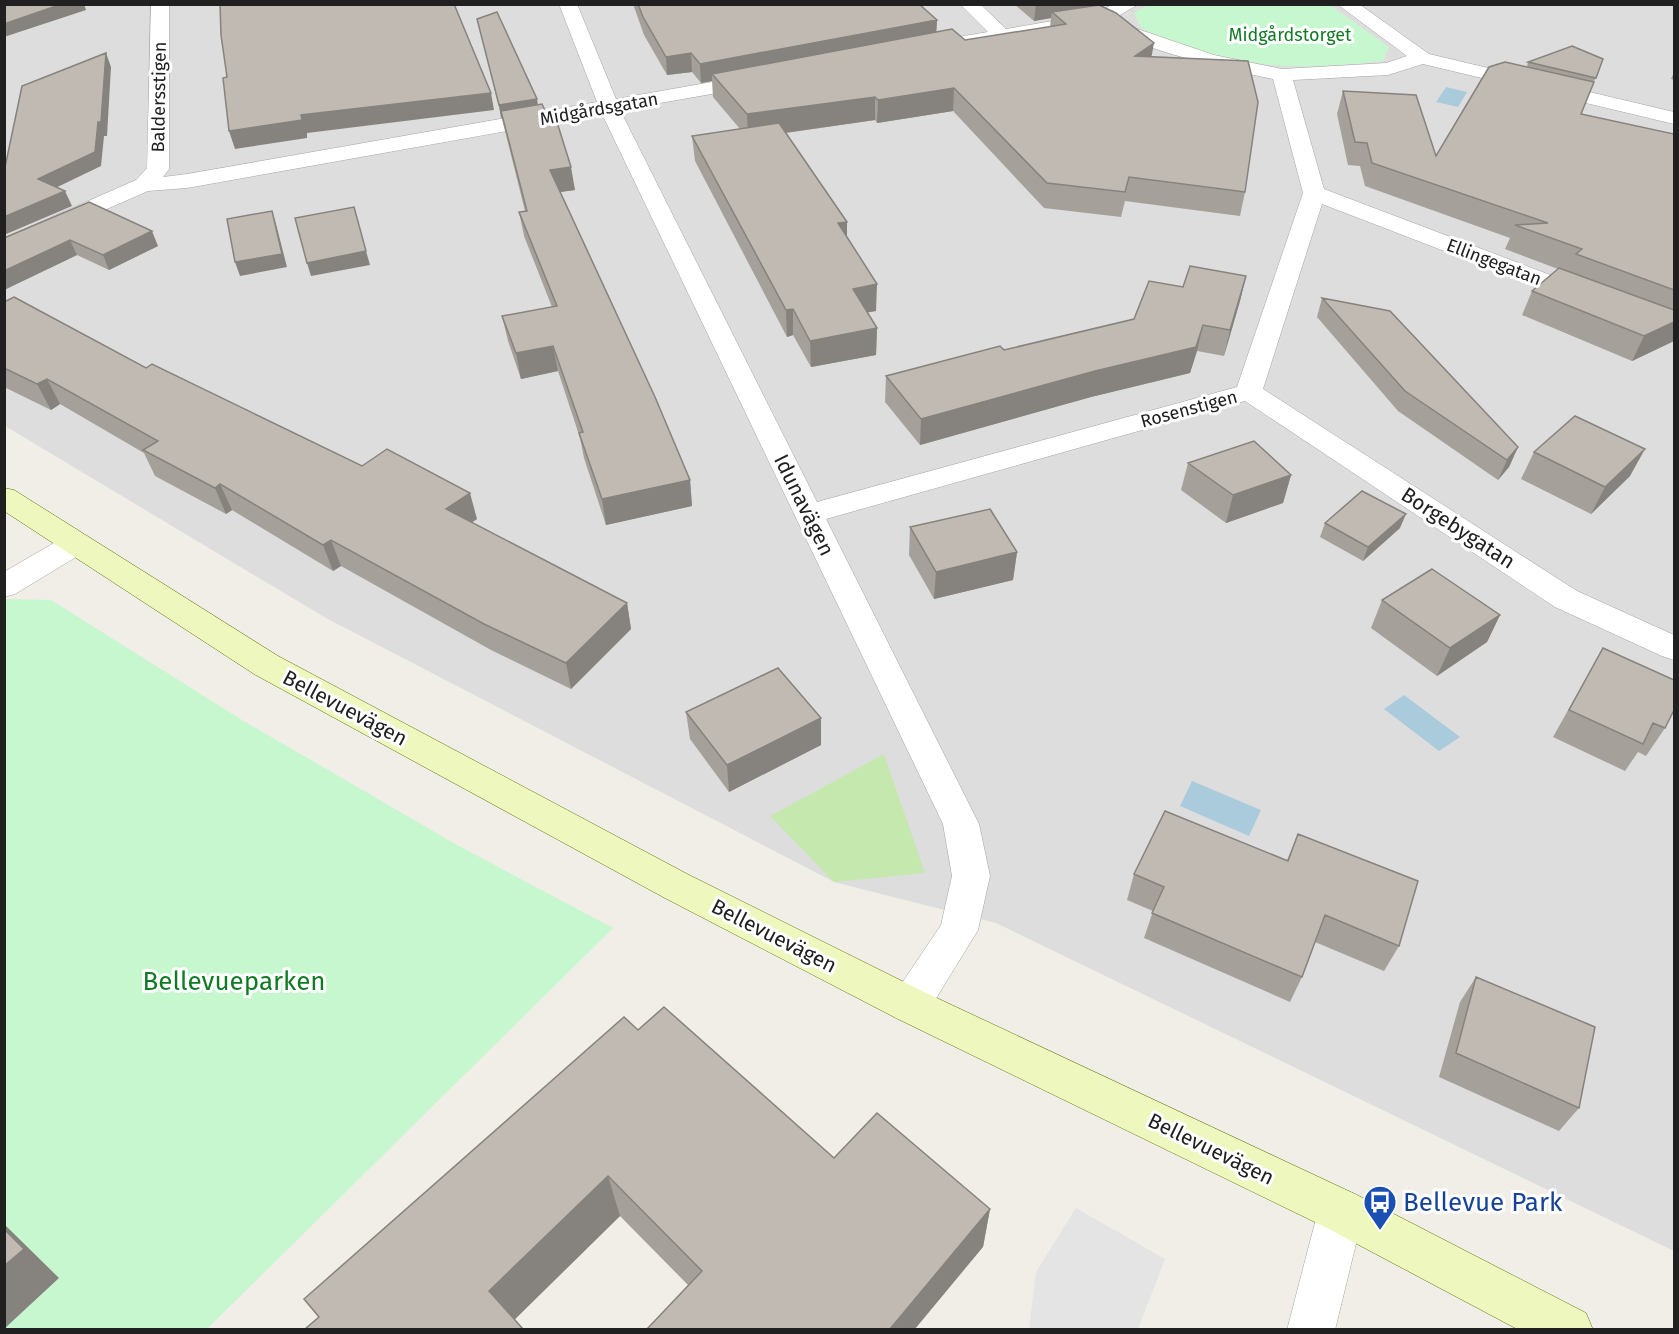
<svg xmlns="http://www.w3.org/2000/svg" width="1679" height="1334" font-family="'Fira Sans',sans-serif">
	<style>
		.residential { fill: #dedddd }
		.grass { fill: #c5e8af }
		.park { fill: #c6f7cf }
		.parking { fill: #e4e4e4 }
		.water { fill: #a9cbdc }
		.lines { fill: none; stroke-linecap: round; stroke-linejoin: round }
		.street-casing { stroke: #a4a4a4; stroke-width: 1 }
		.secondary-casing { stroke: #5e7409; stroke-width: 1 }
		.street { fill: #fff; fill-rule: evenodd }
		.secondary { fill: #eef7bd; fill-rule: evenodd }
		.wall { fill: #a5a09a }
		.shaded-wall { fill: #86827d }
		.building { fill: #c0bab3; stroke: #86827d; stroke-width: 1.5 }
		.labels { text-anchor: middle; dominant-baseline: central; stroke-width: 6; stroke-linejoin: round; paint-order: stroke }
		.far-park-label { font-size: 18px; fill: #107b24; stroke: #fff }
		.far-street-label { font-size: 18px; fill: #202020; stroke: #fff }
		.street-label { font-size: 21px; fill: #202020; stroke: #fff }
		.near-park-label { font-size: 26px; fill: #107b24; stroke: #fff }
		.near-transit-label { font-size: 26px; fill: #164399; stroke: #fff; text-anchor: start }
	</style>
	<rect width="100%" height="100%" fill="#f0eee6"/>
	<path class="residential" d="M4,5H1674V1251L996,923L834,882L326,618L5,426Z"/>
	<path class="grass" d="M884,754L925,873L834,882L770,816Z"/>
	<path class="park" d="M1150,4L1330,5L1389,47L1383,61C1324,68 1265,70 1207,54C1185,48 1163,37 1142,29L1134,13Z
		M5,599L51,600L242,720L457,845L613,928L207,1329L5,1330Z"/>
	<path class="parking" d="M1076,1208L1165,1259L1138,1329H1029L1036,1272Z"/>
	<path class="water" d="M1446,87L1467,92L1458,107L1436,102Z
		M1404,695L1460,737L1439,751L1384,709Z
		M1192,781L1261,810L1249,836L1180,806Z"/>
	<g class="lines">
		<defs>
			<path id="street" d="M151,4H169V169L163,177L187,174L597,102L559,4H577L616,99L757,74L764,76L767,80L764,84L757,86L620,110L817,502L1237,387L1303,193L1273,79C1215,67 1158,53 1103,29L1102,24L947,50L940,48L938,44L940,40L988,32L960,4H980L1006,29L1093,14L1114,4H1139L1111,20L1214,55L1282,69L1386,63L1407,56L1337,4H1359L1429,54L1674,112V124L1423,64L1388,75L1293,80L1324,189L1595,292L1598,297L1595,302L1586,304L1577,302L1322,204L1263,389L1577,591L1674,635V660L1662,656L1555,607L1245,401L826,519L979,824L990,876L978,930L924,1018L910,1023L896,1018L890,1005L896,992L941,925L952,876L943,824L602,114L187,188L148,191L4,254V238L136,180L147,168Z
				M75,534L86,537L90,544L86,551L15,594L4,597V572L64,537Z
				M1341,1188L1357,1195L1364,1211L1335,1330H1287L1318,1211L1325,1195Z"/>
			<path id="secondary" d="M4,488L14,490L278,656L689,875L924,992L1357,1195L1586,1313L1593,1330H1519L1325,1227L896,1018L663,897L254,674L4,511Z"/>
		</defs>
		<use href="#street" class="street-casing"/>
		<use href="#secondary" class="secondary-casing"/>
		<use href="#street" class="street"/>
		<use href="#secondary" class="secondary"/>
	</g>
	<path class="wall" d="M633,4H919L937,20L936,32L965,40L1050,27L1051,18L1034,21L1014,4H1087L1086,7L1152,57L1245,192L1240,216L1125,201L1121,217L1044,208L953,111L877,123L875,120L786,133L847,222V238L876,311L867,312L877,328L876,355L811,367L793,335L787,337L695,161L692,136L740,129L713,97L712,81L701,83L692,72L667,75L644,35Z
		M477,19L538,105L575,190L560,192L690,480L692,506L606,525L584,458L580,438L558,371L521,379L508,341L502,316L552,307L524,236L519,212L525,211Z
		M1603,59L1581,114L1674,134V341L1632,361L1522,315L1532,291L1558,269L1505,249L1510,238L1365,186L1360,166L1348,165L1337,114L1343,91L1436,156L1527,67L1528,62Z
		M1674,72V80L1671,79Z
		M89,202L158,246L109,270L77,255L4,290V238Z
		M1246,276L1240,301L1224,356L1197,351L1190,373L1091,397L920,445L885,402L886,376L1004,350L1134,319L1183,287Z
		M1322,298L1518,447L1509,467L1498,480L1398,411L1317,317Z
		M4,302L146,368L477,519L472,522L627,603L631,629L571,689L491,650L341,566L333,571L232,510L226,514L155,476L144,453L60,404L51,410L4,387Z
		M1534,452L1630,476L1591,514L1521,479Z
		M1188,463L1291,475L1283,503L1226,523L1181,490Z
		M1325,523L1400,528L1363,561L1320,537Z
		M910,527L1017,552L1013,580L934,599L909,555Z
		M1382,600L1500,615L1487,642L1437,676L1371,628Z
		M1603,648L1665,728L1646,756L1638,752L1625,771L1553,737Z
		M686,712L821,745L729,792L690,739Z
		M1298,834L1399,946L1384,971L1315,942L1302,977L1290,1002L1144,938L1153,911L1127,900L1134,874L1287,860Z
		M1476,977L1579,1108L1559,1131L1439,1077L1460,1002Z
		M638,1030L834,1158L990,1209L983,1247L688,1285L620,1216L514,1320L305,1329Z"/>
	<path class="shaded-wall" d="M62,4H84L86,10L4,37V24Z
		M1036,4H1087L1086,13L1052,12L1051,18L1034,21Z
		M937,20L936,38L712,74V81L701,83L700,64Z
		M1154,43L1150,65L1135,56Z
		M106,53L111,67L107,136H104L101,166L45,193L38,179Z
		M691,53L692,72L667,75L666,57Z
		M954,88L953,111L877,123L878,100Z
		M491,93L494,110L307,133V138L235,149L229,131L301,115Z
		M875,97V120L748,138L747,114Z
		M537,99L539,111L501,118L499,105Z
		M571,167L575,190L553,193L550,170Z
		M65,191L72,206L4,235V217Z
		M272,211L276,224L287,267L240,276L235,262Z
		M847,222V248L838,223Z
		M152,231L158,246L109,270L103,255Z
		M70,240L77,255L4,290V271Z
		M366,251L370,265L311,276L307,263Z
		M1246,276L1240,301L1224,356L1230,330Z
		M877,284L876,311L852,315L853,289Z
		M793,309V335L787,337L786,310Z
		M1674,322V341L1632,361L1644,336Z
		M1203,325L1197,351L1190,373L1091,397L920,445L921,419Z
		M877,328L876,355L811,367L810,341Z
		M553,346L558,371L521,379L516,353Z
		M47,379L60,404L51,410L37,384Z
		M1518,447L1509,467L1498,480L1507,460Z
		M1645,449L1630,476L1591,514L1605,487Z
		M1291,475L1283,503L1226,523L1233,495Z
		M690,480L692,506L606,525L602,499Z
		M220,484L232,510L226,514L215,488Z
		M470,493L477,519L453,535L446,509Z
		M1406,514L1400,528L1363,561L1368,547Z
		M331,540L341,566L333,571L323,545Z
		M1017,552L1013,580L934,599L936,572Z
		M627,603L631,629L571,689L566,663Z
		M1500,615L1487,642L1437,676L1450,648Z
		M821,718V745L729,792L727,765Z
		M608,1176L620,1216L508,1326L489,1291Z
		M990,1209L983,1247L915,1329H890Z
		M4,1224L59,1278L4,1329Z"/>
	<path class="building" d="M4,4H62L4,24Z
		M220,4H454L491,93L301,115L302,120L229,131L223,78L227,77L221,35Z
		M638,4H919L937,20L700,64L691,53L666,57L643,17Z
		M1099,5L1116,13L1154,43L1135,56L1248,61L1258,102L1245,192L1129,177L1125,192L1047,183L954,88L878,100L875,97L747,114L712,74L952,29L965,40L1066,24L1052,12Z
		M497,12L537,99L499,105L477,19Z
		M1572,46L1603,59L1596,78L1528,62Z
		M106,53L101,122H98L95,152L38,179L65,191L4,217V172L22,86Z
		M1505,62L1594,82L1581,114L1674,134V290L1576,254L1582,249L1515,225L1548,223L1372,163L1367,143L1355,142L1343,91L1416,95L1436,156L1489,67Z
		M542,104L551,123L557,122L571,167L550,170L655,397L690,480L602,499L579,433L583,432L553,346L516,353L502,316L557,306L519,212L527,211L501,111Z
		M779,123L847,222L838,223L877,284L853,289L877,328L810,341L793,309L786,310L692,136Z
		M89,202L152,231L103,255L70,240L4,271V238Z
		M354,207L366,251L307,263L295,218Z
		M272,211L282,254L235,262L227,219Z
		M1190,266L1246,276L1230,330L1203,325L1196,347L1095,371L921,419L886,376L1000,346L1004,350L1134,319L1149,281L1183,287Z
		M1559,268L1674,310V322L1644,336L1532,291Z
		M14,297L146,368L152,364L362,466L387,449L470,493L446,509L627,603L566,663L484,624L331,540L323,545L220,484L215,488L143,450L158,441L47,379L37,384L4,368V302Z
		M1322,298L1390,311L1518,447L1507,460L1405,391Z
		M1575,416L1645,449L1605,487L1534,452Z
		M1254,441L1291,475L1233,495L1188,463Z
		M1362,491L1406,514L1368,547L1325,523Z
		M990,509L1017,552L936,572L910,527Z
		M1432,569L1500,615L1450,648L1382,600Z
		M1603,648L1674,680V710L1665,728L1653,723L1643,744L1569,710Z
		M778,668L821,718L727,765L686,712Z
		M1165,811L1288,861L1298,834L1418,881L1399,946L1325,915L1302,977L1152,913L1164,887L1134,874Z
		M1476,977L1595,1027L1579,1108L1456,1053Z
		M664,1007L834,1158L877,1113L990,1209L890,1329H647L702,1271L608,1176L489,1291L523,1329H305L319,1317L304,1299L624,1017L638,1030Z
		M4,1229L24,1249L4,1266Z"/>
	<defs>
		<symbol id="bus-pin" viewBox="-11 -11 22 30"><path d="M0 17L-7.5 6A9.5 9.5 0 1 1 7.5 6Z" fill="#1a4fb4" stroke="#fff"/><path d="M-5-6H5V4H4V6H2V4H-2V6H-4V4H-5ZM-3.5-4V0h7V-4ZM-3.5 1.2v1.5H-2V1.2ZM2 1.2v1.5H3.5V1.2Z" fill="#fff"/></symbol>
	</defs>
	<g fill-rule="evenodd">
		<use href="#bus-pin" x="1361" y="1183" width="38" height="52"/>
	</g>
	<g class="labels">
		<g class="far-park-label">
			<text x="1290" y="35">Midgårdstorget</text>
		</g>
		<g class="far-street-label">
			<text transform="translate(159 97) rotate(-89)">Baldersstigen</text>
			<text transform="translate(599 109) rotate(-10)">Midgårdsgatan</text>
			<text transform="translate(1494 262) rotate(21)">Ellingegatan</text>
			<text transform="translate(1189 409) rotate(-15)">Rosenstigen</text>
		</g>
		<g class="street-label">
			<text transform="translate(804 505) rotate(64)">Idunavägen</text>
			<text transform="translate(1458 528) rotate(33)">Borgebygatan</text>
			<text transform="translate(345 708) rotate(28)">Bellevuevägen</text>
			<text transform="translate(774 936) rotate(27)">Bellevuevägen</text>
			<text transform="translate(1211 1149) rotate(26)">Bellevuevägen</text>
		</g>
		<g class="near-park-label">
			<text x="234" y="981">Bellevueparken</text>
		</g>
		<g class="near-transit-label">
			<text x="1403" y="1202">Bellevue Park</text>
		</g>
	</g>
	<rect width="1679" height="1334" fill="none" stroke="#202020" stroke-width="12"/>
</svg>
